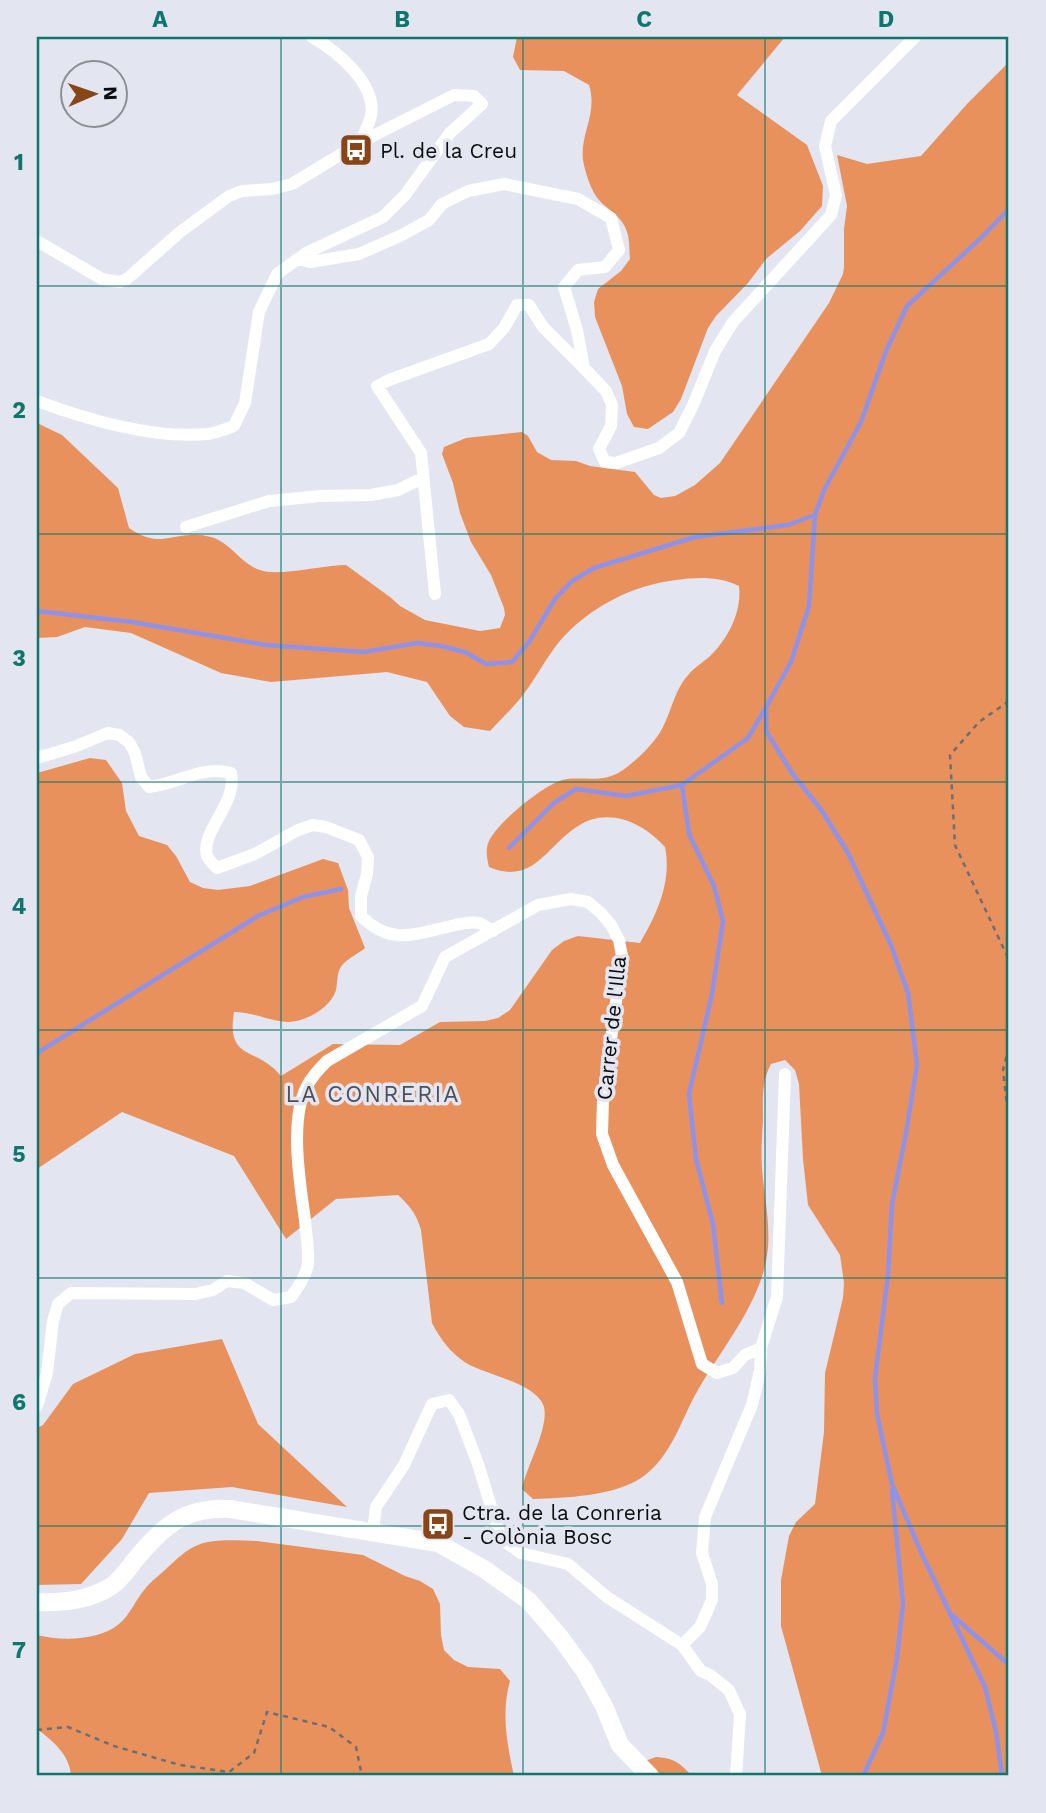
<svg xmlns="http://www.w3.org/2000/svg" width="1046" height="1813" font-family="'Work Sans',sans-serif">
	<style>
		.forest { fill: #e9915d }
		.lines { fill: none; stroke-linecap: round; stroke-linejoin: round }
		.stream { stroke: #8f92e9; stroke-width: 4.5 }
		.path { stroke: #6c6e74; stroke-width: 2.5; stroke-dasharray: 5 5; stroke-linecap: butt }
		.street { stroke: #fff; stroke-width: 12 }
		.secondary { stroke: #fff; stroke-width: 18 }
		.grid { fill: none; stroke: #0f766e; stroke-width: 2; stroke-opacity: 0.55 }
		.labels { text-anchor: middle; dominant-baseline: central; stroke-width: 7; stroke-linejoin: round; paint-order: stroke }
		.poi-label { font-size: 21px; fill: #0b0c0f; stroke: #e3e5f0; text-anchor: start }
		.street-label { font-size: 21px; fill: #0b0c0f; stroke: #e3e5f0 }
		.neighbourhood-label { font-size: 23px; letter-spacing: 2px; fill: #4d4e57; stroke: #e3e5f0 }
		.neatline { fill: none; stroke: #0f766e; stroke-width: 2.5 }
		.grid-label { font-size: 23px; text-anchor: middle; font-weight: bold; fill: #0f766e }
	</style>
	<rect width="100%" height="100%" fill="#e3e5f0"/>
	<path class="forest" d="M517,37H785L737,95L807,145L823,186L822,206L800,231L766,259L748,283L716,316L708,328L681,399L673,412L648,429L634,427L627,414L622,386L595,317L594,302L598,289L621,271L630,259C629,251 630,241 627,232C623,217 609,211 599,200C591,191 585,172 583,160C580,133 598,114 589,85L564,71L520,70L513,57Z
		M1009,62V1776H822L781,1626V1580L789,1536L796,1522L815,1504L824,1432L825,1373L843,1298L844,1283L840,1255L808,1205L803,1159L799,1084L795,1070L785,1060L771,1064C761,1083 763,1100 763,1120C762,1136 761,1152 762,1168C764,1195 770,1220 768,1248C763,1301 723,1346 698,1390C680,1421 672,1457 641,1478C614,1496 565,1498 533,1499L522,1489C526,1467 549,1429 544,1407C537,1383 486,1375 466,1363C451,1353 440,1339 432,1323L421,1230C417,1215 410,1206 398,1195L336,1199L286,1239L234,1156L122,1112L37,1169V773L90,758L106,760L122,783L126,811L139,836L167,845L176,856L190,882L203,888L218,890L250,886L323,859L338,863L348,890L349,908L365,948C359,953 349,958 343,964C336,972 338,981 336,990C331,1008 305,1022 288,1022C269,1021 253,1012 234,1012C226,1062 257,1046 281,1076L333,1044L400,1045L440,1022L485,1021L498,1018L510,1010L552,950L564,941L578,936L640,943C657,914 672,882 665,847C643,822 606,805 575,828C545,849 532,885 489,867C487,858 485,850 489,841C497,823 547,781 567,779C587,777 605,783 623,770C638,759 655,743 663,727C672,709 675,689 689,674C694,668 702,663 709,657C728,639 742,612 739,586C719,576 697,577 676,580C632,585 588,608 559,642C546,658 536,678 523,695C513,708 501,719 490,731L464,727L450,716L427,682L387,672L271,682L221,673L131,633L85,627L57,637L37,638V423L62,435L118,488L129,528C161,551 175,530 206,536C229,539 239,563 260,570C277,577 324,565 346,565L390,597L400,606L425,620L480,631L500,628L505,615L504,608L491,575L471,542L460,513L453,483L442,454L444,447L466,438L522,432L528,436L537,452L551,460L576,461L590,466L635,472L654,495L661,498L675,496L695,485L720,463L829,303L843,274L844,267V229L847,206L837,155L867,164L921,156L967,104Z
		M222,1339L258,1424L347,1507L232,1487L149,1493L122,1539L81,1584L37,1585V1428L43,1425L73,1384L135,1354Z
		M257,1541L363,1555L405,1576L420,1581L433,1589L440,1604L441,1635L444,1650L454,1660L468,1667L500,1669L510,1681C501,1713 507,1744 514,1776H71C70,1755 53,1741 37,1729V1635C61,1641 99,1641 119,1624C130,1615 136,1599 145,1589C151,1581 161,1574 168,1567C177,1559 187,1549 198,1545C216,1538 239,1541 257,1541Z
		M656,1757C674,1758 680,1763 692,1776H638L642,1762Z"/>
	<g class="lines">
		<path class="stream" d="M37,611L132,622L266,645L364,652L417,643L441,646L465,652L486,664L512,662L529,642L555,599L572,581L594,568L695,537L788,525L815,515
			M509,848L554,803L576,789L626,796L682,785
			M37,1053L258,916L303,897L341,889
			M722,1303L713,1224L696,1159L689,1094L712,994L723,921L714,886L689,834L682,785L748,738L765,709
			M952,1615L1009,1665
			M863,1776L883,1733L897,1658L903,1604L892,1490
			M1002,1776L996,1732L985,1687L920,1550L892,1484L877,1414L875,1378L888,1275L892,1204L906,1133L917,1065L908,993L891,945L848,853L822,811L792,773L766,731V707L791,662L809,606L815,515L824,490L861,422L886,351L907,306L982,237L1009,209"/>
		<path class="path" d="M1009,701L979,722L950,755L955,845L1009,960
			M1009,1047L1003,1070L1009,1123
			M37,1730L68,1727L114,1746L180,1765L229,1772L254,1753L267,1712L329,1727L356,1747L362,1776"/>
		<path class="street" d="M312,37C337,51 377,84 371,116C369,124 364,133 361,142
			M37,241L102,279L120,282L127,279L180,232L229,196L242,191L272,189L292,184L361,142L454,95L474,96L482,104L450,133L405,195L383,217L306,253L277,274L259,312L245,403L234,426C226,429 216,433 208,434C153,439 88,420 37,401
			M298,259L310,262L359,254L402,235L429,220L442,204L468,191L504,184L578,199L611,218L619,250L605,267L578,270L564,287L577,330L584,368L606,391L612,405L611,426L599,449L605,462L616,463L659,448L679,433L694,403L715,351L733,322L831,215L836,195L825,146L831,121L915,37
			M186,527L269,501L320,496L371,495L398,490L423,478
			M435,594L421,453L377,386L389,380L489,344L504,328L517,305H529L543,327L584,368
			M37,758L74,747L108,733L119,735L129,742L135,753L141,777L149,787C178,784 201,765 231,773C238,804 200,831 207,856C209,861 214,865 217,868L255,854L298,830L313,825L326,827L359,840L368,857L367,874L361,896V916C391,946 414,934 451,926C459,924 471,921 479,923C483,924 489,929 493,931
			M37,1406L47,1373L53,1321L58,1304L71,1293L195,1294L213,1290L227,1281L244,1283L273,1300L291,1297C298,1287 306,1276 308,1264C309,1249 306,1234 305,1220C300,1184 289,1119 307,1086C312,1076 319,1069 327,1061L422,1006L445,957L538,905L571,899L588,902L601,913L611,925L619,940L622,956L603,1100L602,1134L613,1165L677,1282L702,1364L717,1373L733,1368L745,1355L761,1348
			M373,1531L376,1507L404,1465L432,1404L449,1400L459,1414L478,1464L501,1539L521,1553L568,1564L607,1597L682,1645L701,1671L710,1675L729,1690L740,1714L736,1776
			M682,1645L700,1627L712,1600V1584L702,1553L705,1517L752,1405L760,1371L761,1348L777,1297L785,1074"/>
		<path class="secondary" d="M37,1602C60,1603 89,1600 110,1587C120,1581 128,1569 135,1560C163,1526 184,1507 230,1509L438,1543L484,1569L529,1601L560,1637L584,1670L604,1706L620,1745L650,1776"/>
	</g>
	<path class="grid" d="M281,37V1776M523,37V1776M765,37V1776M37,286H1009M37,534H1009M37,782H1009M37,1030H1009M37,1278H1009M37,1526H1009"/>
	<defs>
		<symbol id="bus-square" viewBox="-11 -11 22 22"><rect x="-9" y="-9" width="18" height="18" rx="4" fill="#884517" stroke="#e3e5f0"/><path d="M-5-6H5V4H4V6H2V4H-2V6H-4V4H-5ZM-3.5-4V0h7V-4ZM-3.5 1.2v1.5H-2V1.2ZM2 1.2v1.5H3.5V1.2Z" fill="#fff"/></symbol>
	</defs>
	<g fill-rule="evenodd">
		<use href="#bus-square" x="337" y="131" width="38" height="38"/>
		<use href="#bus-square" x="419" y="1505" width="38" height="38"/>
	</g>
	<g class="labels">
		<g class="poi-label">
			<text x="380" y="150">Pl. de la Creu</text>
			<text x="462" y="1512">Ctra. de la Conreria<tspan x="462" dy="24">- Colònia Bosc</tspan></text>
		</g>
		<g class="street-label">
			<text transform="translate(611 1028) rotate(-84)">Carrer de l'Illa</text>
		</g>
		<g class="neighbourhood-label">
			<text x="373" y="1094">LA CONRERIA</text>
		</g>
	</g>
	<rect width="1046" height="1813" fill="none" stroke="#e3e5f0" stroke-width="77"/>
	<g transform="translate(94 94) rotate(88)"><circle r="33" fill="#e3e5f0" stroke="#8d8e96" stroke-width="2"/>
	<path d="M0-5L12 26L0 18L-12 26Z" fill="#884517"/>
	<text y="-10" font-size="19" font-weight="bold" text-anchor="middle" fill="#0b0c0f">N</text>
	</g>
	<rect x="38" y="38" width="969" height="1736" class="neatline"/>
	<g class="grid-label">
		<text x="160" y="27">A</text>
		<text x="402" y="27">B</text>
		<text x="644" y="27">C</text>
		<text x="886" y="27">D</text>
		<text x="19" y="170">1</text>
		<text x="19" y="418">2</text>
		<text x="19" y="666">3</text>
		<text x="19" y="914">4</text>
		<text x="19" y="1162">5</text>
		<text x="19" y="1410">6</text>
		<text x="19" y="1658">7</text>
	</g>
</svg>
